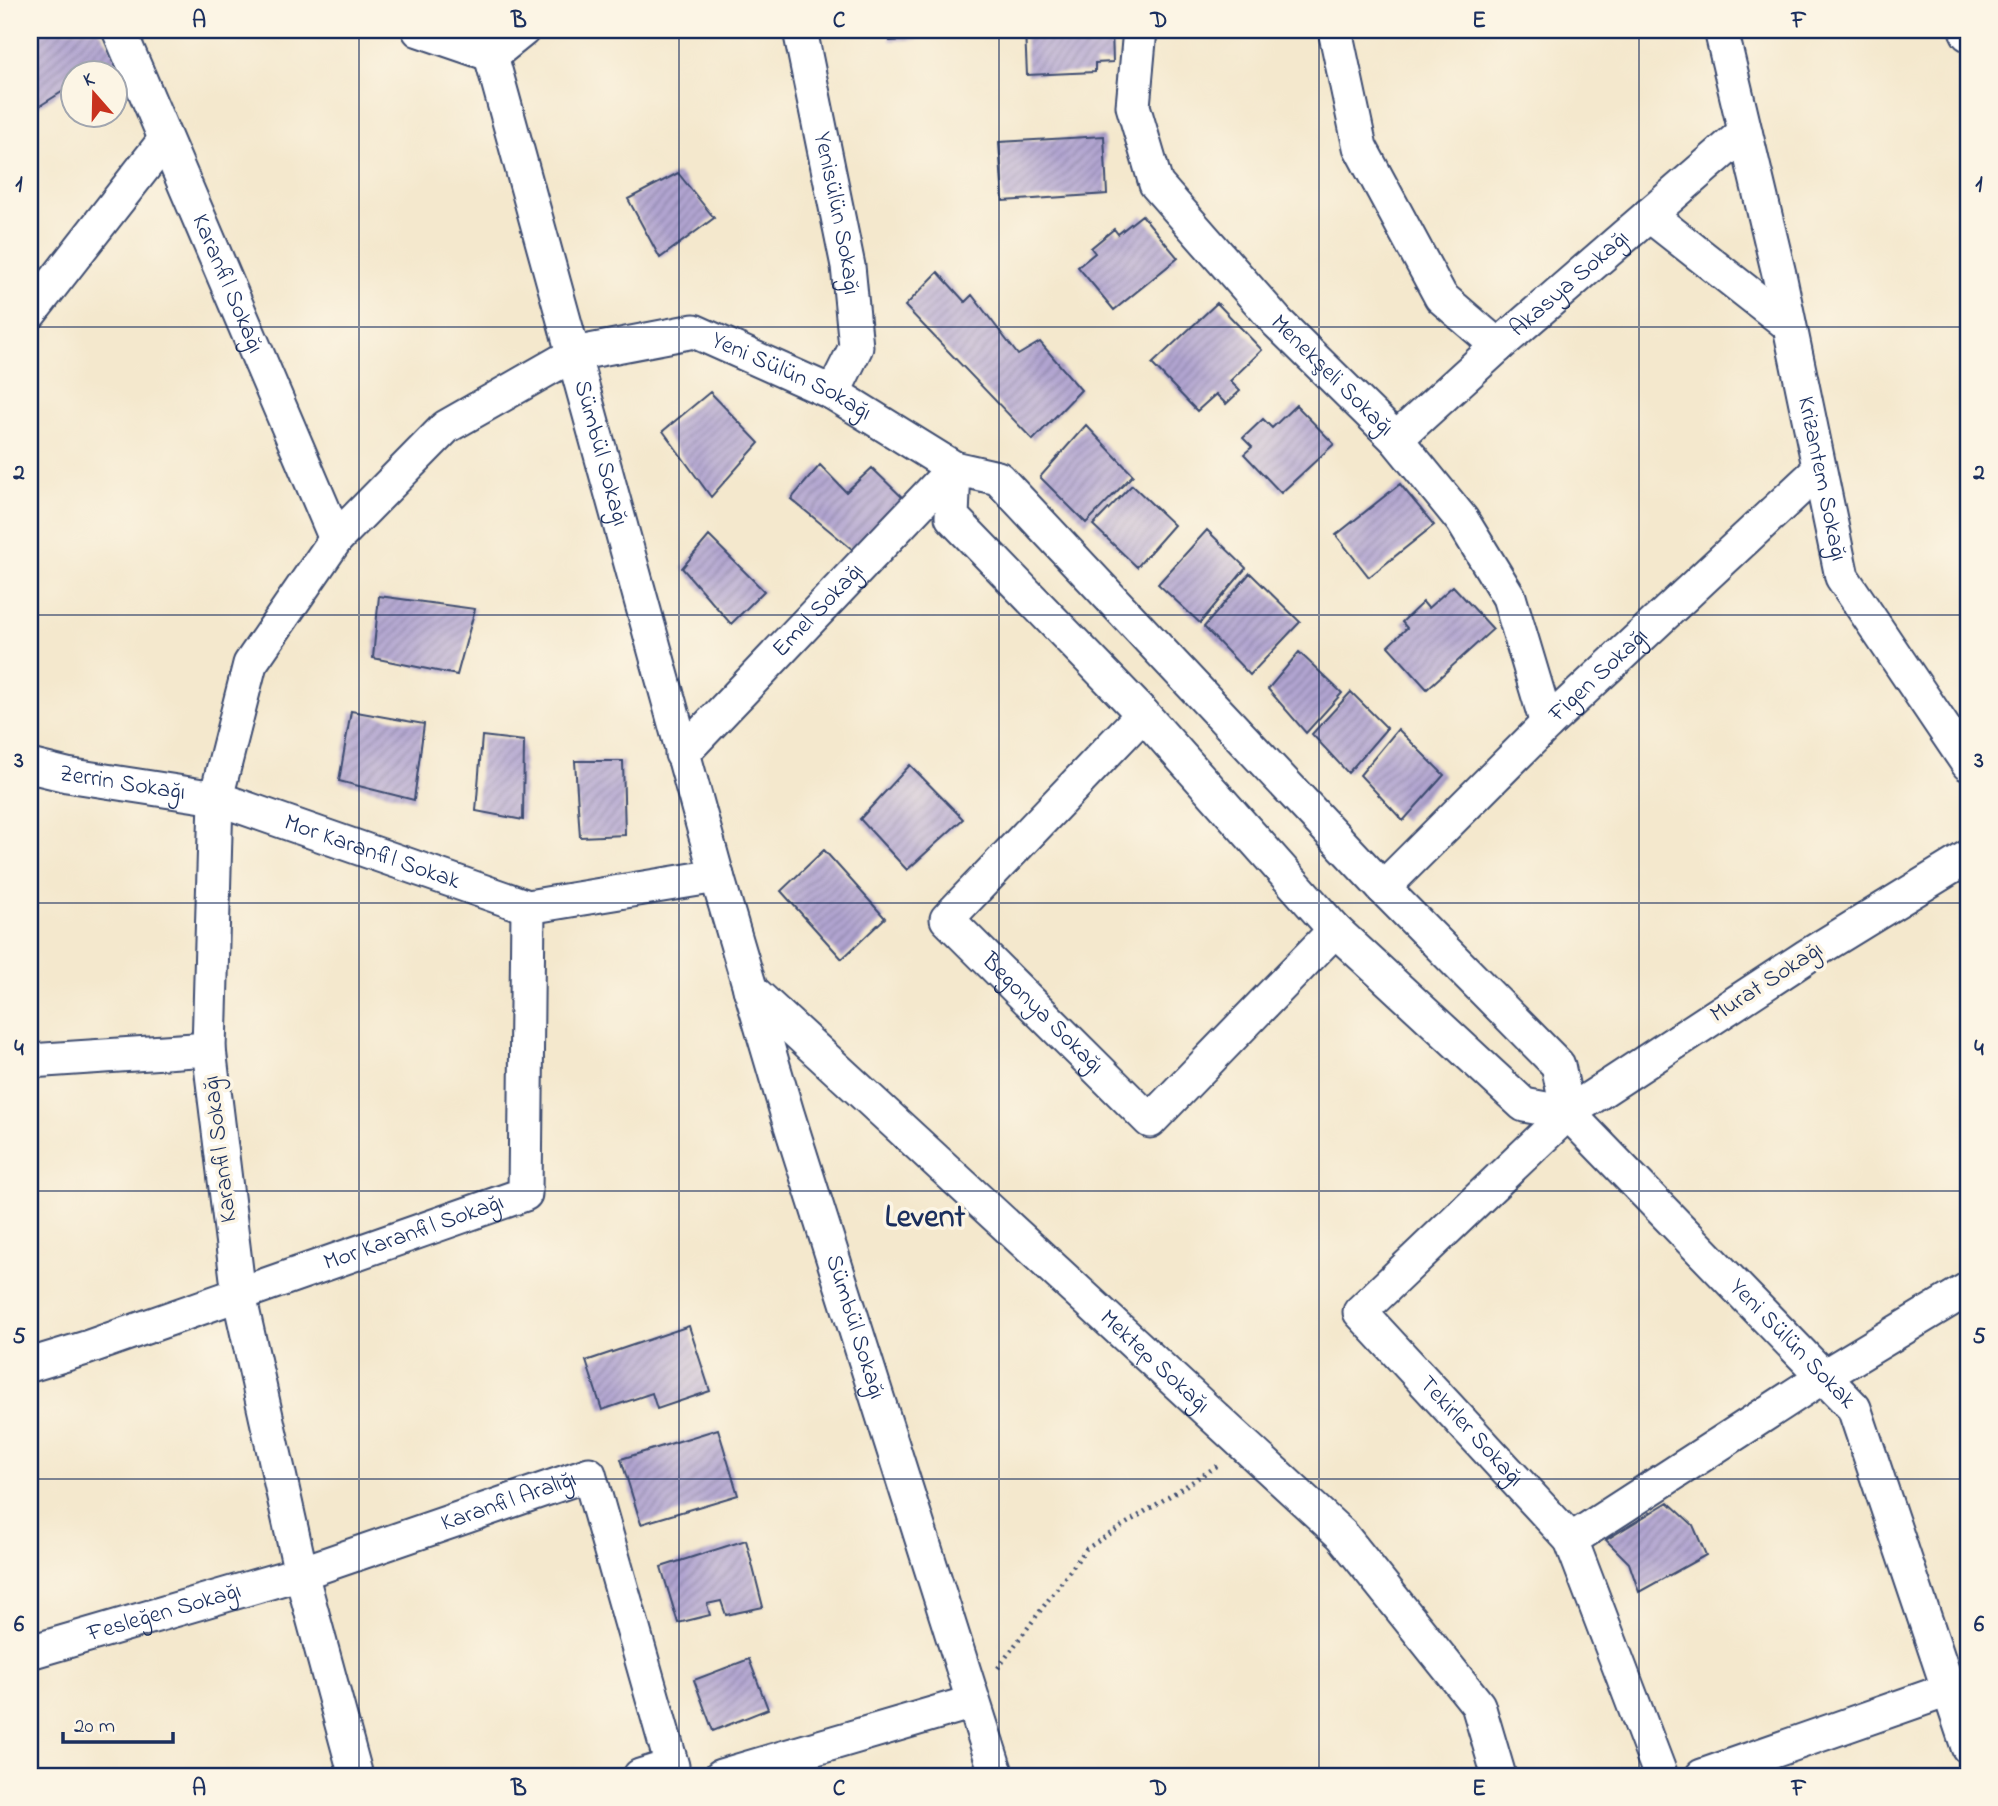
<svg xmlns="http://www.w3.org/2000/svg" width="1998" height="1806" font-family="'Indie Flower',sans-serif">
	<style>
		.building { fill: url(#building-hatch) }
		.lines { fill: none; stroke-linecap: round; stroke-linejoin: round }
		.minor-casing { stroke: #3c4b6f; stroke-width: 37 }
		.path { stroke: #3c4b6f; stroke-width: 4.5; stroke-dasharray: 2 5; stroke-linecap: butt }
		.minor { stroke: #fff; stroke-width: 33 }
		.grid { fill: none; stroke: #1b2f5e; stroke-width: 2; stroke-opacity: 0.55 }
		.labels { text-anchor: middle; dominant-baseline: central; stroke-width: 7; stroke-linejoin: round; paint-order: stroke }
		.street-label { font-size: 24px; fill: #1b2f5e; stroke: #fcf5e5 }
		.district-label { font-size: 32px; font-weight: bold; fill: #1b2f5e; stroke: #fcf5e5 }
		.neatline { fill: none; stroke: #1b2f5e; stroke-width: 2.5 }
		.grid-label { font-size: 23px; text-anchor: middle; font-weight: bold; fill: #1b2f5e }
	</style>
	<defs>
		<pattern id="building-hatch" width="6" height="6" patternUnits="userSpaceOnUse" patternTransform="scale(1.75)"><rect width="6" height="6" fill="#b1a4d0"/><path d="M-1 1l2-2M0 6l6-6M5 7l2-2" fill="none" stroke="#8f86ac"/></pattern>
	</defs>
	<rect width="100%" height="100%" fill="#fcf5e5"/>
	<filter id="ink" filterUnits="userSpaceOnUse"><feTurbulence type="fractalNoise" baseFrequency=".0143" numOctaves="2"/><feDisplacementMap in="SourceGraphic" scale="14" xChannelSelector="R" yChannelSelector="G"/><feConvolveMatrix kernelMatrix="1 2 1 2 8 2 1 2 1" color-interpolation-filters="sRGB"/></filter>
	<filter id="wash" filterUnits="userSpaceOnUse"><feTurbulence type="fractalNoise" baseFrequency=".00686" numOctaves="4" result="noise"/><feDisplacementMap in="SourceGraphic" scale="28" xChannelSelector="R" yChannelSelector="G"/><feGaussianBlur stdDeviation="1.57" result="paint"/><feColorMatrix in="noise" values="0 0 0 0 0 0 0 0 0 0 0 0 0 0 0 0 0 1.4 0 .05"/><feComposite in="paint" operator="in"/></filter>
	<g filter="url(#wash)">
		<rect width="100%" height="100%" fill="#f4e8cd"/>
		<g id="blocks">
			<path class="building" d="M30,30H99L125,68L117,74H74V102L65,90L30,112Z
				M889,30H974V36L890,41Z
				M1025,30H1112L1113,62L1095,63V72L1027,75Z
				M1104,136L1107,194L1003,201L999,142Z
				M678,173L714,218L660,258L628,199Z
				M1142,215L1178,258L1114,310L1078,267L1095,253L1091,248L1114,229L1118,234Z
				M938,272L965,302L972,295L1018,355L1040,342L1081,390L1033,440L905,306Z
				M1217,303L1262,350L1230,381L1240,391L1226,404L1216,394L1197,411L1152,364Z
				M710,392L759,443L711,497L663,431Z
				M1296,405L1334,444L1281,493L1244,454L1252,447L1243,438L1263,419L1272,428Z
				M1086,425L1133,475L1086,523L1040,477Z
				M820,465L846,492L872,468L905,500L853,550L791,499Z
				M1400,484L1434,525L1369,577L1336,535Z
				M1132,485L1174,525L1137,567L1093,525Z
				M1207,530L1246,568L1200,623L1158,584Z
				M709,536L764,591L731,624L682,568Z
				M1250,573L1300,622L1250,675L1204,627Z
				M1453,586L1493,629L1427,689L1388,646L1407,628L1402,622L1423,602L1428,608Z
				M379,596L475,609L457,675L373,658Z
				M1299,652L1342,693L1306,733L1268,689Z
				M1351,692L1387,728L1348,773L1312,734Z
				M351,711L424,724L414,800L339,781Z
				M1398,729L1444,775L1403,821L1360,775Z
				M482,736L524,741L523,820L476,811Z
				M575,761H623L625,835L580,837Z
				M910,765L963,819L907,870L860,819Z
				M824,850L885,918L842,959L781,891Z
				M689,1326L710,1391L657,1409L652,1393L602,1410L586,1361Z
				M718,1429L738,1495L641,1524L621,1459Z
				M1668,1502L1693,1525L1706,1555L1639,1592L1629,1563L1606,1540Z
				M746,1540L763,1607L726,1615L721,1601L707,1604L710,1615L678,1623L661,1567Z
				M749,1659L768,1709L713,1731L694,1680Z"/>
		</g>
	</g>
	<g filter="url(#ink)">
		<use href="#blocks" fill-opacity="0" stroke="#3c4b6f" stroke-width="2"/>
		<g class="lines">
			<defs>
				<g id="minor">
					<path id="s1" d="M119,30L336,539"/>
					<path d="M419,30L492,55L523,30"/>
					<path id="s2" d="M484,30L717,876L787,1113L997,1776"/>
					<path id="s3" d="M800,30L848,266L856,347L833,393"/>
					<path id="s4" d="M1140,30L1133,106L1156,184L1278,323L1396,439L1462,520L1509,597L1547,724"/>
					<path d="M1335,30L1360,147L1441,297L1498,346"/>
					<path id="s5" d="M1721,30L1779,274L1842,577L1968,764"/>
					<path d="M1966,30L1968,34"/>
					<path d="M1649,215L1789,325"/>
					<path d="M30,313L165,140"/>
					<path id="s6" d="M1396,439L1498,346L1745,132"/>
					<path d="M954,468L952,517L1143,714L1335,930L1524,1105L1568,1113"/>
					<path id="s7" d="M1143,714L947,919L1150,1121L1335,930"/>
					<path id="s8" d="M682,754L954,468"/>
					<path id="s9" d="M30,766L67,775L216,798L528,907L717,876"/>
					<path id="s10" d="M1968,857L1807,956L1568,1113L1360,1312L1571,1540L1824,1376L1968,1289"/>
					<path id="s11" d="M1383,888L1547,724L1819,470"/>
					<path id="s12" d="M750,989L1342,1535L1478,1705L1499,1776"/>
					<path d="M30,1061L209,1049"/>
					<path id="s13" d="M1568,1113L1854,1408L1968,1747"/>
					<path id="s14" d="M30,1365L86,1348L525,1194L528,907"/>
					<path d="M1571,1540L1661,1776"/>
					<path id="s15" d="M30,1652L301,1573L589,1474L672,1766L640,1776"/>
					<path id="s16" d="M356,1776L301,1573L239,1295L209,1049L216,798L250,664L336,539L446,427L574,354L694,331L833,393L954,468L998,478L1383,888L1558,1065L1568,1113"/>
					<path d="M721,1776L973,1702"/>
					<path d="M1702,1776L1968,1683"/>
				</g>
			</defs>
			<use href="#minor" class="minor-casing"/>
			<path class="path" d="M998,1668L1086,1549L1217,1466"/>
			<use href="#minor" class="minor"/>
		</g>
	</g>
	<path class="grid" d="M359,30V1776M679,30V1776M999,30V1776M1319,30V1776M1639,30V1776M30,327H1968M30,615H1968M30,903H1968M30,1191H1968M30,1479H1968"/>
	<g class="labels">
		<g class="street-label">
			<text stroke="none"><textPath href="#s3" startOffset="187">Yenisülün Sokağı</textPath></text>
			<text stroke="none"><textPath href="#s6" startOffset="233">Akasya Sokağı</textPath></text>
			<text stroke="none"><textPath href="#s1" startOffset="276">Karanfil Sokağı</textPath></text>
			<text stroke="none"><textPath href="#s4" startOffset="418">Menekşeli Sokağı</textPath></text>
			<text stroke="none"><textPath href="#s16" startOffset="1818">Yeni Sülün Sokağı</textPath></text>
			<text stroke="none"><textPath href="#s2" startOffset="439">Sümbül Sokağı</textPath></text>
			<text stroke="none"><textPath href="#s5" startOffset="460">Krizantem Sokağı</textPath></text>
			<text stroke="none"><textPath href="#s8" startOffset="198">Emel Sokağı</textPath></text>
			<text stroke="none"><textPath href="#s11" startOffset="303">Figen Sokağı</textPath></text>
			<text stroke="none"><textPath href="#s9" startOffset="94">Zerrin Sokağı</textPath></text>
			<text stroke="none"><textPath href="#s9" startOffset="354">Mor Karanfil Sokak</textPath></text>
			<text transform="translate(1767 983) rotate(-33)">Murat Sokağı</text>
			<text stroke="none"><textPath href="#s7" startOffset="418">Begonya Sokağı</textPath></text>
			<text transform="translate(221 1149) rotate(-97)">Karanfil Sokağı</text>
			<text stroke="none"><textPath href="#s14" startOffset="406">Mor Karanfil Sokağı</textPath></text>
			<text stroke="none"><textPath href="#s2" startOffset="1349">Sümbül Sokağı</textPath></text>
			<text stroke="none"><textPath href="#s13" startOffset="322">Yeni Sülün Sokak</textPath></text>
			<text stroke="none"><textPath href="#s12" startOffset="550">Mektep Sokağı</textPath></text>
			<text stroke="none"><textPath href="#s10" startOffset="926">Tekirler Sokağı</textPath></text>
			<text stroke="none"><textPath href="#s15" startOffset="502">Karanfil Aralığı</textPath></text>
			<text stroke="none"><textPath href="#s15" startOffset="140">Fesleğen Sokağı</textPath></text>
		</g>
		<g class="district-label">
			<text x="925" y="1218">Levent</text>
		</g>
	</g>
	<rect width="1998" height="1806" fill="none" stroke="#fcf5e5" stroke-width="77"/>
	<g transform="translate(94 94) rotate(340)"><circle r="33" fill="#fcf5e5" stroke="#a2a6af" stroke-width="2"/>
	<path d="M0-5L12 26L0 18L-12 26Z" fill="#c8321e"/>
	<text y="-10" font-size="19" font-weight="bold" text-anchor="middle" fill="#1b2f5e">K</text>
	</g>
	<path d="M63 1732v10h110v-10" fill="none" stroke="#1b2f5e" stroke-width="3.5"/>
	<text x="74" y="1732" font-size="21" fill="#1b2f5e" stroke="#fcf5e5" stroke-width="5" paint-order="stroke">20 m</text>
	<rect x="38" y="38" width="1922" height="1730" class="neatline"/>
	<g class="grid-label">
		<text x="199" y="27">A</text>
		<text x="519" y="27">B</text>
		<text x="839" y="27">C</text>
		<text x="1159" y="27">D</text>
		<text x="1479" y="27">E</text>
		<text x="1799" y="27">F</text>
		<text x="19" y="191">1</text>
		<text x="1979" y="191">1</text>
		<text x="19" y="479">2</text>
		<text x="1979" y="479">2</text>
		<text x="19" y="767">3</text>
		<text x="1979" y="767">3</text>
		<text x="19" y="1055">4</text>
		<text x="1979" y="1055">4</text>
		<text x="19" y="1343">5</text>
		<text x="1979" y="1343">5</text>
		<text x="19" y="1631">6</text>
		<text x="1979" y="1631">6</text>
		<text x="199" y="1795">A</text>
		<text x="519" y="1795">B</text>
		<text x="839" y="1795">C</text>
		<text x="1159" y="1795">D</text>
		<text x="1479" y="1795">E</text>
		<text x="1799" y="1795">F</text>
	</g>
</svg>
